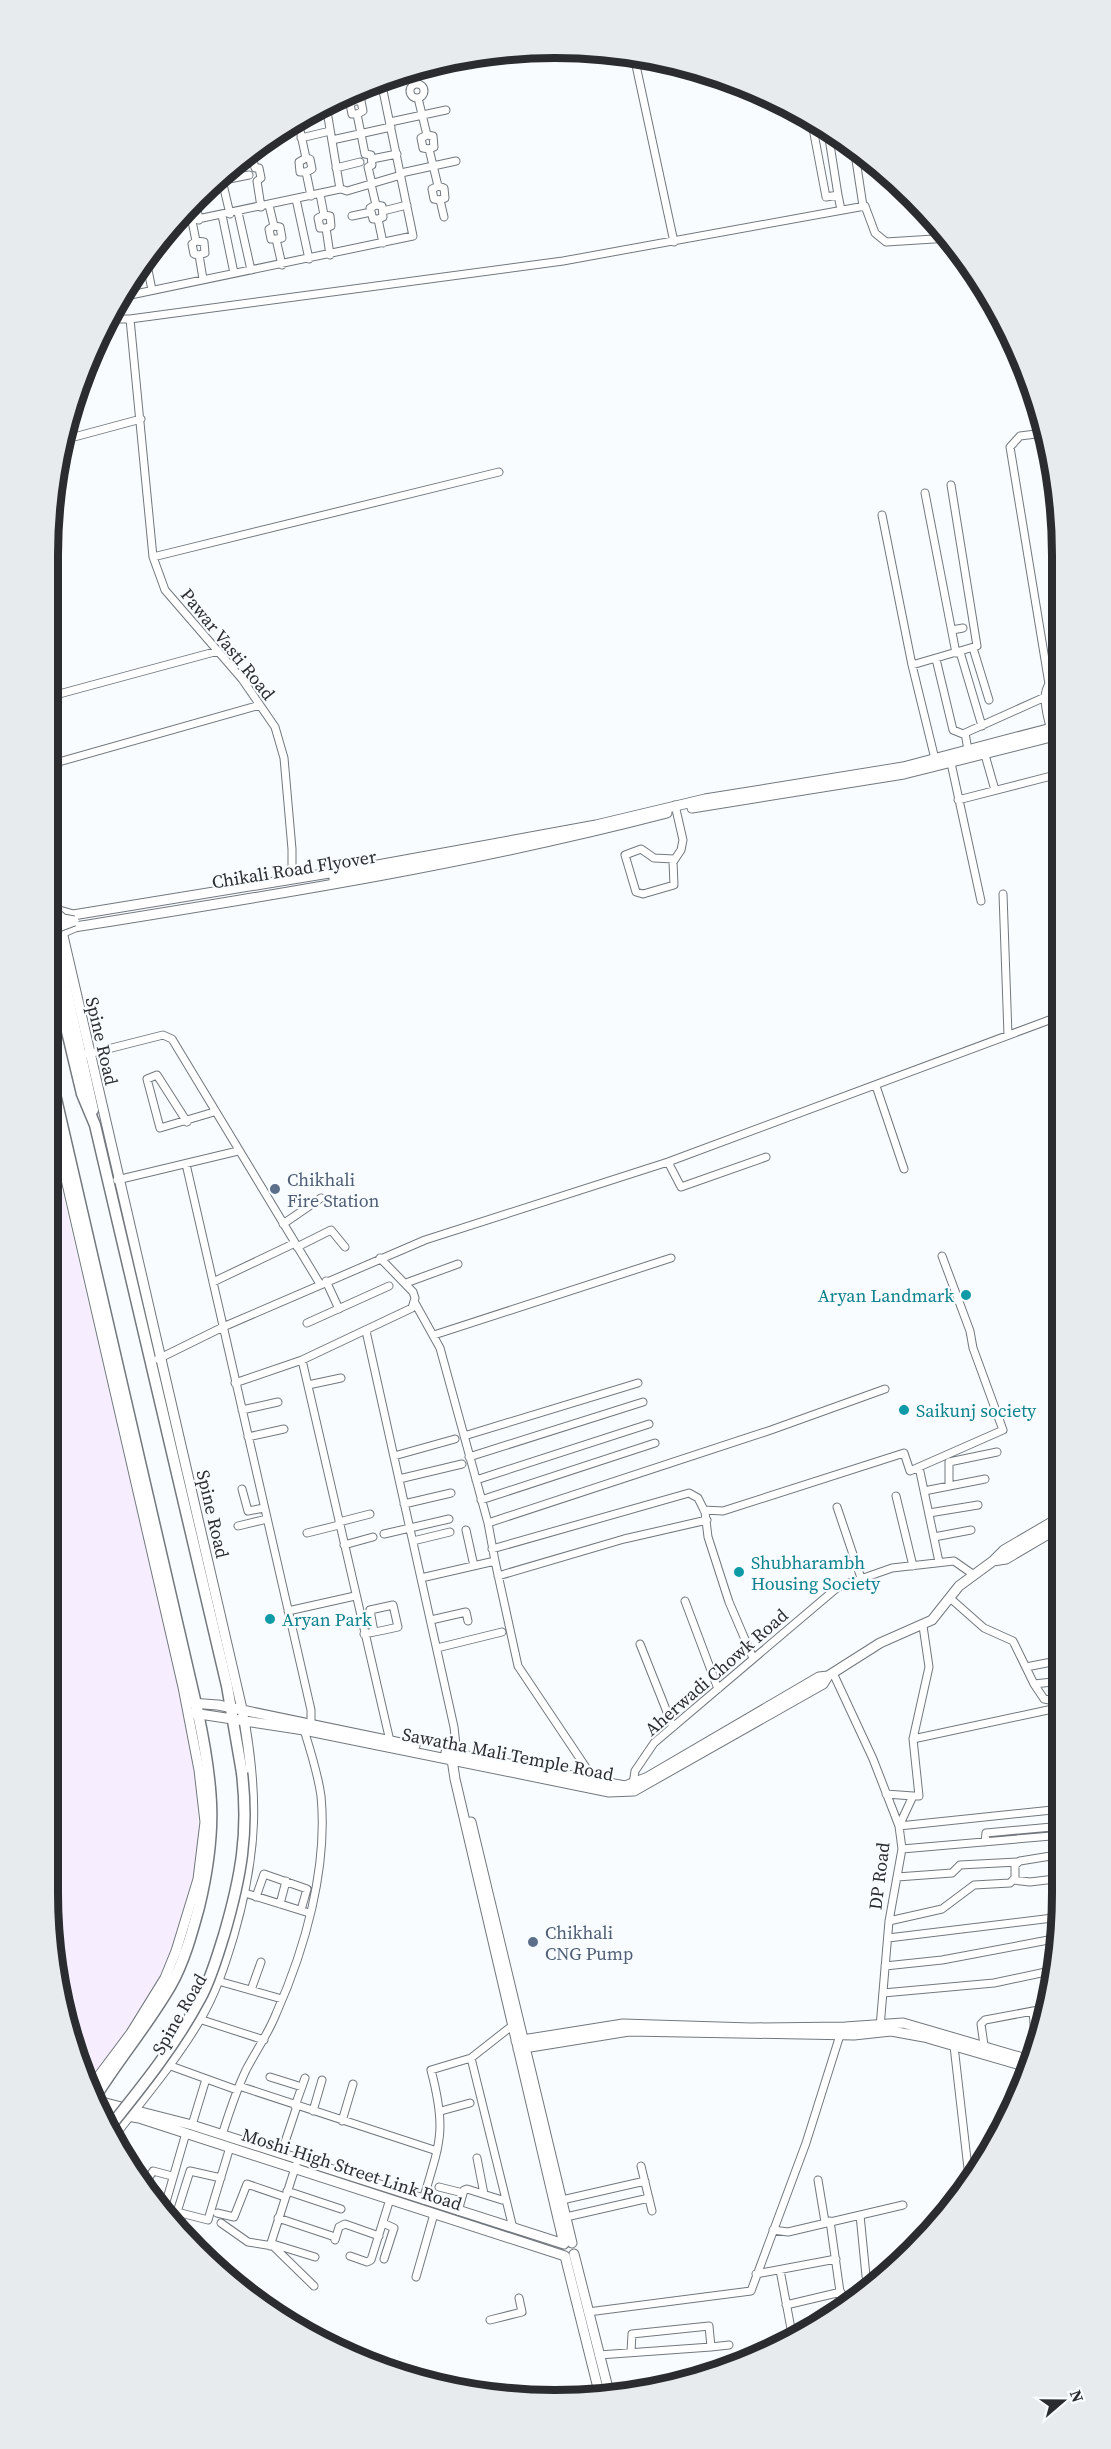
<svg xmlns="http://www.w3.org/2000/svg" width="1111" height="2449" font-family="'Source Serif 4',serif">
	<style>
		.industrial { fill: #f6eefe }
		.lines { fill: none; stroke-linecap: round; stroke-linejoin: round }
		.street-casing { stroke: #72787e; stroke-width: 9 }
		.secondary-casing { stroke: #72787e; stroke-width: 11 }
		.primary-casing { stroke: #72787e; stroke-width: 13 }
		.street { stroke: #fff; stroke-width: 7 }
		.secondary { stroke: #fff; stroke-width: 9 }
		.primary { stroke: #fff; stroke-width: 10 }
		.secondary-bridge-casing { stroke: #72787e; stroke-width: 11; stroke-linecap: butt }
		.primary-bridge-casing { stroke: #72787e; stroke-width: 13; stroke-linecap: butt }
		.secondary-bridge { stroke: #fff; stroke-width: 9 }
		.primary-bridge { stroke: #fff; stroke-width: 10 }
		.service-dot { fill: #5c6f8a; stroke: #f9fcff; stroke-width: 2 }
		.culture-dot { fill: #0f9aa8; stroke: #f9fcff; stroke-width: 2 }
		.labels { text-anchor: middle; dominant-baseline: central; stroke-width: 4.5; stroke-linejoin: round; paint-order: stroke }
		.street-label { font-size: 18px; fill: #2a2c2f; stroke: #f9fcff }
		.service-label { font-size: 18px; fill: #4e5e75; stroke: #f9fcff; text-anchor: start }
		.culture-label { font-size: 18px; fill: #0d838f; stroke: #f9fcff; text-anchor: start }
		.rim { fill: none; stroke: #2a2c2f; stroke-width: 8 }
	</style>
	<rect width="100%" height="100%" fill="#f9fcff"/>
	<path class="industrial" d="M48,1130L193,1749L201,1853L175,1959L93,2086H88L75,2057L48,1893Z"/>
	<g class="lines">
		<defs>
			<path id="street" d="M634,56L674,242
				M410 91a7 7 0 1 1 14 0a7 7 0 1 1-14 0Z
				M353,91L355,101L350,104L352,114H357L365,154L371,155L372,165L368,167L372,184
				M418,98L427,135L433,136L434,147L429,149
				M355,101H361L363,111L357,114
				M298,121L306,158L310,159L312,169L306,172
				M390,122L446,110
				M812,123L826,197L838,195L841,210
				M828,132L838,195
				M427,135L421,138L423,148L429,149
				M301,138L330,131
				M332,140L391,127
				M259,146L271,142L272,135
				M854,147L863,206
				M429,149L438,186
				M251,152L255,168H259L261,178L257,181L261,207
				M306,158L299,162L300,172H306
				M372,159L397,154
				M336,168L360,162
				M306,172L311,196
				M401,173L456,161
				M221,176L230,214
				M214,182L249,175
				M371,184L376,205L382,206L383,217L378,219
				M438,186L432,189L434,199L440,200
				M438,186L444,188L445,198L440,200
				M341,189L347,191L401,175
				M320,194L324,215L318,218L320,228H326
				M195,199L199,220
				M296,199L309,259
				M440,200L444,217
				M269,205L274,226L269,229L271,239H276
				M376,205L370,208L373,219H378
				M383,211L407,205
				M238,212L251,270
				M222,215L234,273
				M324,215L330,216L331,226L326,228
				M352,216L371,212
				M378,219L383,243
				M192,221L196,241L192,244L194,254L199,255L203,279
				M174,224L340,189L326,105
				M274,226L280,227L282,238L276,239
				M326,228L330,255
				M276,239L282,265
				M196,241L204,242L205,253L199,255
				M150,253L151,264L147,265L152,290
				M121,297L413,236L381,81
				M109,319H130L563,261L865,206L875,233L886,242L950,238
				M130,319L153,557L165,590L242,679L275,727L284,758L292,849V879
				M1044,433L1020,436L1010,447L1049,684
				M63,440L141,419
				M925,493L956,653
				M882,515L912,665L935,759
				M153,557L499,472
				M952,630L963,628
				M973,648L989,700
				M960,652L982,726
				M936,659L953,730L963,734
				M912,665L977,646L951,485
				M1059,666C1055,674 1048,683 1046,691C1041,705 1056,744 1059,760
				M48,697L218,651
				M968,750L965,733L1045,697
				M985,755L995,790
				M951,763L981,901
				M48,765L260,705
				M958,800L1059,774
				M674,859L654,858L641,849L625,855L636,892L643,894L674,885L673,862L681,850L683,840L675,805
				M1003,894L1008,1035
				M88,1054L163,1035L172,1039L320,1284
				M876,1086L904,1169
				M187,1122L157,1075L147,1079L160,1128L214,1112
				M668,1162L681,1187L766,1157
				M186,1164L311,1710V1724
				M117,1180L238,1151
				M283,1224L321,1198
				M297,1247L331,1230L345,1247
				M326,1281L339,1309
				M213,1282L295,1243
				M406,1283L458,1264
				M415,1303L440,1348L488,1523L495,1561L421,1578
				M307,1323L389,1286
				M366,1331L454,1727L457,1754
				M434,1335L671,1258
				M158,1359L223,1327L425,1240L668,1162L1060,1016
				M302,1360L390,1741
				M235,1383L302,1360L412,1308L415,1298L413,1292L380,1258
				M308,1385L341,1378
				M242,1410L278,1402
				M464,1436L638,1383
				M248,1437L284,1429
				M394,1456L455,1439
				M469,1457L643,1402
				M919,1467L1003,1430L973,1348L970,1331L942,1256
				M399,1479L462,1464
				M476,1480L649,1424
				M949,1486V1462L997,1452
				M242,1489L248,1511L264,1508
				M924,1491L985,1479
				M896,1496L913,1566
				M481,1500L655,1443
				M404,1504L451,1493
				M837,1507L861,1578
				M704,1510L723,1511L904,1453L910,1471L919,1467L939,1562
				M929,1513L978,1505
				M339,1522L370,1514
				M488,1523L771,1430L885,1389
				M238,1526L267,1519
				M466,1530L474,1566
				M307,1533L339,1525
				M384,1534L449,1519
				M934,1537L971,1530
				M413,1541L450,1532
				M344,1545L373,1537
				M492,1549L689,1493L698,1498L705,1512L708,1537L729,1602L753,1658
				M495,1561L518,1666L595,1781
				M498,1576L624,1539L707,1520
				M950,1598L984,1628L1013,1641L1034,1684L1062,1681
				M685,1601L718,1689
				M288,1611L355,1596
				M431,1620L466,1612L468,1621
				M364,1634C375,1632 386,1630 398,1627L393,1605L370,1610L374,1632
				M640,1644L673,1727
				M437,1648L502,1632
				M1026,1667L1062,1660
				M833,1673L873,1759L899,1826L902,1849L889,1921L880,2027
				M1034,1684L1044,1699L1055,1701L1059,1707
				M913,1739L929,1667L923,1626
				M633,1784L635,1771L654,1743L838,1587L892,1568L954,1561L974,1575
				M886,1794L913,1796
				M899,1826L913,1796H919L913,1739L1062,1707
				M899,1826L1062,1809
				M985,1842L986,1833L1063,1826
				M902,1849L1063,1835
				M897,1877L952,1873L960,1865L1017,1862
				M1013,1880L1030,1882L1063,1878
				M245,1893L306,1912
				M256,1897L264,1874L307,1889L301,1910
				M280,1904L286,1881
				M889,1921L942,1909L974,1885L1010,1883L1015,1878V1865L1020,1861L1063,1854
				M888,1938L1061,1917
				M885,1966L942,1960L1059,1938
				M218,1981L282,1999
				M251,1990L261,1962
				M883,1993L994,1983L1055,1970
				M1033,2011L1036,2049
				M199,2019L264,2040
				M984,2045L981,2024L985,2020L1049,2008
				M954,2046L969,2177
				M471,2058L513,2228
				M168,2065L237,2090
				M270,2077L302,2087
				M239,2086L437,2151
				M295,2106L305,2078
				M313,2111L322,2080
				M441,2111L470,2103
				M342,2121L353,2084
				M192,2125L206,2079
				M222,2135C229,2113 236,2091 246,2070C256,2051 268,2034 276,2014C305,1949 328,1868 321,1796C318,1774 311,1752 304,1730
				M281,2154L297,2106
				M477,2158L484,2194
				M641,2166L652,2211
				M138,2178L148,2179L153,2171L172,2176
				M221,2178L190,2171L177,2212L208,2220L210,2213L230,2147
				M818,2180L825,2222
				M439,2187L463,2193
				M287,2191L341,2209
				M423,2200C440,2142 447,2131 431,2070L471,2058L513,2025
				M562,2200L645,2181
				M155,2201L161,2204L166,2202L186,2133
				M458,2211L464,2190L467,2189L502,2200
				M217,2213L234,2217L247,2184L285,2197
				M860,2215L866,2276
				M566,2217L649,2198
				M278,2218L332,2236
				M830,2221L842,2306
				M221,2223L248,2242L273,2246L314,2286
				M383,2223L394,2228L384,2259
				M773,2230L788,2232L903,2205
				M335,2240L339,2227L345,2224L379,2236
				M273,2244L315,2257
				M270,2246L296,2165
				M350,2256L367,2262L371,2260L390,2199
				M780,2270L792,2334L812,2331
				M756,2274L836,2259
				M416,2277L434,2214
				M786,2305L841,2292
				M588,2312L751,2291L806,2143L841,2032
				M490,2320L522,2312L519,2298
				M711,2347L729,2345
				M599,2355L711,2347L709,2326L632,2334L631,2351"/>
			<path id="secondary" d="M692,808L904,774L1059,735
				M48,871L242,1709C258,1795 257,1851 233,1935C224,1965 215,1993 199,2020C174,2062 142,2099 112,2138
				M334,879L503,847L511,843
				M56,910L73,915L372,866L596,825L705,799L903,767L1059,726
				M61,933L75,927C274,895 471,864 667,813
				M48,1101L183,1687L199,1770L205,1822L198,1879L176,1951L165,1978L131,2033L89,2089
				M993,1561L1006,1559L1062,1526
				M190,1703L218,1705L415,1746
				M193,1713L304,1730L609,1792L634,1791L823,1684L828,1676L880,1643L932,1620L959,1586L993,1561L1004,1550L1062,1516
				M446,1752L625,1786L648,1777L819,1677L828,1676
				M471,1822L572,2243
				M516,2041L623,2024L751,2028L845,2027L903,2023L1033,2061
				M518,2049L629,2031L854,2035L891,2031L924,2037L1031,2068
				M94,2100L192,2125L564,2244L455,1779L451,1753
				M99,2111L139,2118L565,2256L600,2396
				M574,2254L610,2396"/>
			<path id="primary" d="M48,908L93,1110
				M48,952L82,1094L95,1125L227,1686L242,1773
				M48,1064L198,1713C214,1789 217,1832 199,1907C192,1933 184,1962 171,1985C148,2025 118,2060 94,2099"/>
		</defs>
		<use href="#street" class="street-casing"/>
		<use href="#secondary" class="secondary-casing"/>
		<use href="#primary" class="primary-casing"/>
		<use href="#street" class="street"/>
		<use href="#secondary" class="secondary"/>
		<use href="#primary" class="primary"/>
		<defs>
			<path id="secondary-bridge" d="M48,906L63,919L74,921
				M53,929L74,921"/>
			<path id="primary-bridge" d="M108,2129C141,2088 175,2046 200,1999C211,1979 217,1957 224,1935C241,1877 249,1833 242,1773"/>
		</defs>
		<use href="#secondary-bridge" class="secondary-bridge-casing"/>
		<use href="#primary-bridge" class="primary-bridge-casing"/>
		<use href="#secondary-bridge" class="secondary-bridge"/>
		<use href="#primary-bridge" class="primary-bridge"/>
	</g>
	<g class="service-dot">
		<circle cx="275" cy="1189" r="6"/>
		<circle cx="533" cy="1942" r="6"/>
	</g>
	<g class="culture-dot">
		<circle cx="966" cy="1295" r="6"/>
		<circle cx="904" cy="1410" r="6"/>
		<circle cx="739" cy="1572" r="6"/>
		<circle cx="270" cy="1619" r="6"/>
	</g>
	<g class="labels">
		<g class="street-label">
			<text transform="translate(228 644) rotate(51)">Pawar Vasti Road</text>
			<text transform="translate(294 869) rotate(-9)">Chikali Road Flyover</text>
			<text transform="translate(102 1041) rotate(77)">Spine Road</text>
			<text transform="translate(213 1514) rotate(77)">Spine Road</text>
			<text transform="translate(716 1672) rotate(-41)">Aherwadi Chowk Road</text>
			<text transform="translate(508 1754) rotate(11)">Sawatha Mali Temple Road</text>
			<text transform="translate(879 1876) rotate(-83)">DP Road</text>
			<text transform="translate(179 2014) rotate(-60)">Spine Road</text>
			<text transform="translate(352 2169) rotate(18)">Moshi High Street Link Road</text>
		</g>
		<g class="service-label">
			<text x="287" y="1179">Chikhali<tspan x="287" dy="21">Fire Station</tspan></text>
			<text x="545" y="1932">Chikhali<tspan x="545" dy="21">CNG Pump</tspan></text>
		</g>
		<g class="culture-label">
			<text x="954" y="1295" text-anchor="end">Aryan Landmark</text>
			<text x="916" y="1410">Saikunj society</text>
			<text x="751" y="1562">Shubharambh<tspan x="751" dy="21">Housing Society</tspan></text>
			<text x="282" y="1619">Aryan Park</text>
		</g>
	</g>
	<path d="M0 0H1111V2449H0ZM555 58H555A497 497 0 0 1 1052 555V1893A497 497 0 0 1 555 2390H555A497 497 0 0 1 58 1893V555A497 497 0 0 1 555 58Z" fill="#e8ebee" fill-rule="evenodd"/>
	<path class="rim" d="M555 58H555A497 497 0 0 1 1052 555V1893A497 497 0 0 1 555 2390H555A497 497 0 0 1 58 1893V555A497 497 0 0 1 555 58Z"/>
	<g transform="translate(1063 2401) rotate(70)" stroke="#f9fcff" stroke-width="4.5" paint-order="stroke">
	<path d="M0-4.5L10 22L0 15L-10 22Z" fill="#2a2c2f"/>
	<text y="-9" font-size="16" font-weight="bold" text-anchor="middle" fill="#2a2c2f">N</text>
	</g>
</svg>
